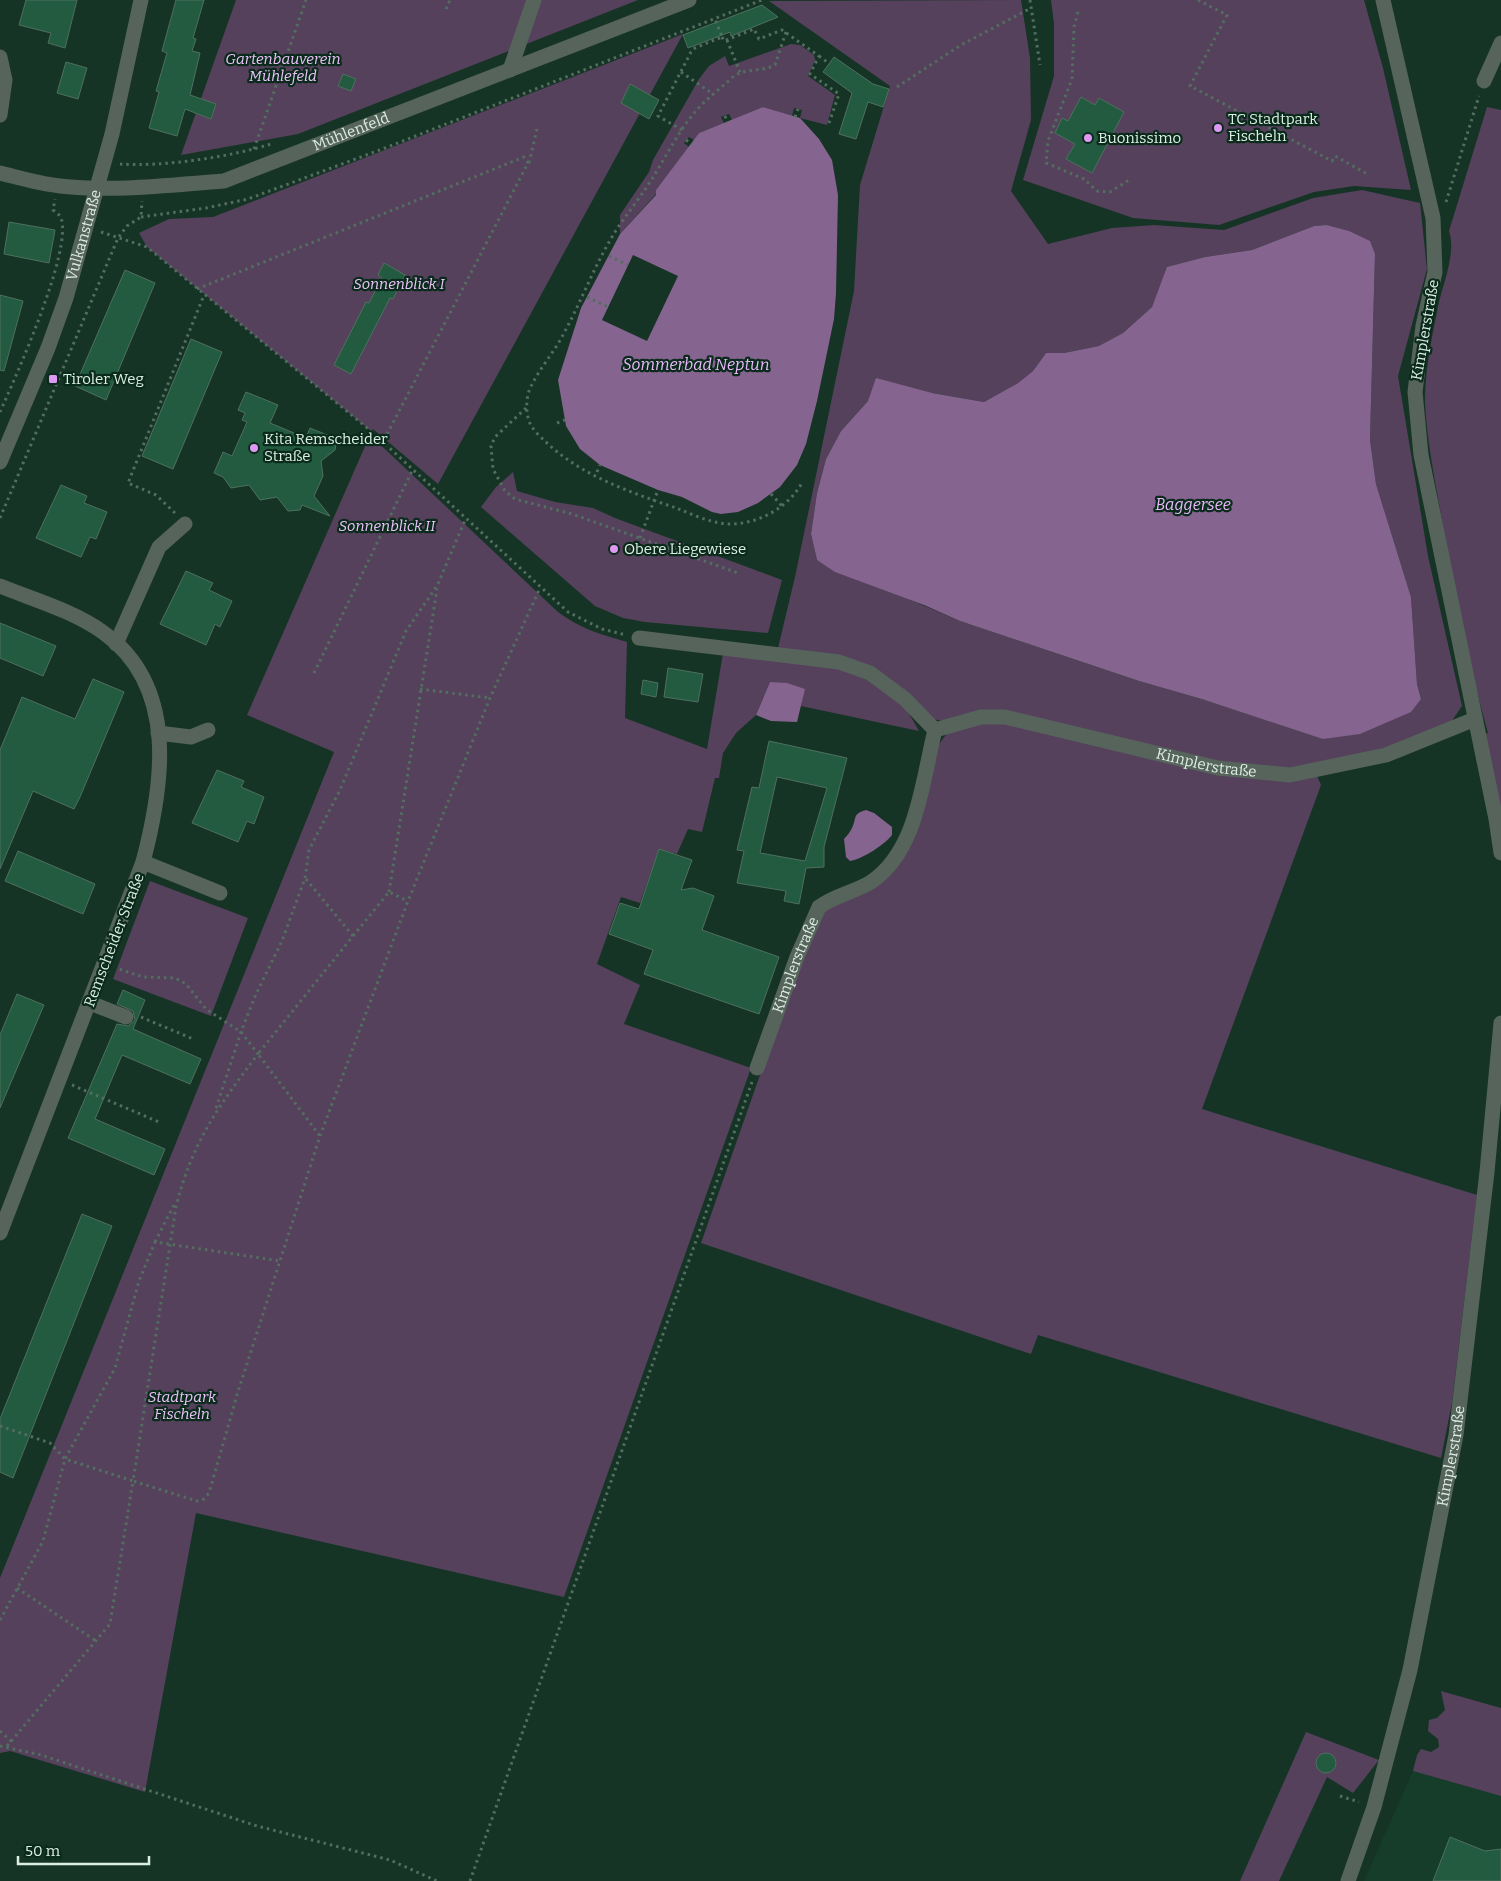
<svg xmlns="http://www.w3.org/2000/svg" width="1501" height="1881" font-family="Bitter,serif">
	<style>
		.built { fill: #153d2a }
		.green { fill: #55415b; fill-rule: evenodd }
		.water { fill: #85648f }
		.pier { fill: #153425 }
		.building { fill: #225b40; stroke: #4f705e; fill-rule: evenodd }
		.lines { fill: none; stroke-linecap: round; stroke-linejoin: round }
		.path { stroke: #536e60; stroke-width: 3; stroke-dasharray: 2.5 4; stroke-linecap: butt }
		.minor { stroke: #56645c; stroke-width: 15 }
		.poi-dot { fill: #de98f3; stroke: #0a2a1b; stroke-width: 2 }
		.labels { text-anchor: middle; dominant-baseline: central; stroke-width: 4.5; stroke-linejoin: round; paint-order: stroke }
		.park-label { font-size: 15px; font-style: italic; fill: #ecc3f9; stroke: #0a2a1b }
		.poi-label { font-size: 15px; fill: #dceee3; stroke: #0a2a1b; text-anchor: start }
		.street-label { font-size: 15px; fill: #dceee3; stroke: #0a2a1b }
		.water-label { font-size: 16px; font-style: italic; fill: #ecb9fc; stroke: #0a2a1b }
	</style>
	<rect width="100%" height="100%" fill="#153425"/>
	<path class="built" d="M1413,1771L1501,1796V1881H1364Z"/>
	<path class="green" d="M236,0H638L298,134L181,155Z
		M1021,0L1030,58L1031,120L1011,191L1048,244L1112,228L1154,225L1224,230L1313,198L1362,190L1420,203L1427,269L1398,376L1428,556L1462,706L1447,728L1420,740L1289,770L1198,759L1013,712L943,721L933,719L898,685L778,648L795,577L854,291L860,185L890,86L769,1ZM1326,225L1375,254L1370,440L1376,484L1411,597L1417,684L1421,699L1205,700L1139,681L960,621L817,560L811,534L817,493L826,459L841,431L868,401L932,393L984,402L1018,383L1033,371L1046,353H1064L1100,346L1123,333L1152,307L1168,267L1205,257L1252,250L1314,226Z
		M1051,0H1364L1383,68L1411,190L1354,186L1314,192L1219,225L1133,218L1023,180L1054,76V24Z
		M683,34L438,484L373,429L371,431L147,247L139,233L169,219L213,217Z
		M791,44L800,45L814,55L815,60L808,76L835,95L827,125L800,118L802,110L794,108L792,116L763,107L732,120L729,114L721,117L724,123L699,133L694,140L689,137L684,143L689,147L656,190V194L620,234V215L649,172L653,160L699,79L709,66L725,56L729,66Z
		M1487,107L1501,110V821L1482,735L1488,733C1469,665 1456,595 1443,526C1436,485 1427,444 1425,402C1425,372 1431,341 1437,312C1441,287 1457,255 1449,231Z
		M370,435L558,612C579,628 602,635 627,642L625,718L707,749L723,653C769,659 858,661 892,694C904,705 912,718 919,731L801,706L804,689L770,682L756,715L736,733L723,753L719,778H715L702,832L688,829L677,854L659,849L640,903L621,897L597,964L640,985L624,1024L751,1068L564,1597L196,1513L145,1792L10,1751L0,1753V1578L334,752L247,715Z
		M513,472L517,491L555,502L593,508L615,518L782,580L768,633L645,622L623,618L595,606L481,507L496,487Z
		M982,722L1011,723L1133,752L1317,776L1321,785L1202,1109L1477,1195L1452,1403L1441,1458L1038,1335L1031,1354L701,1243L795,975L824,910L890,872L937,747L948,732Z
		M150,881L248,918L211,1016L113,979Z
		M1441,1691L1501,1708V1796L1413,1771L1417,1755L1421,1749L1431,1752L1439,1747L1438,1739L1428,1731L1429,1720L1437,1718L1445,1710Z
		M1306,1732L1379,1760L1353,1793L1327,1777L1279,1881H1240Z"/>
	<path class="water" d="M763,107L800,118L819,139L832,160L838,195L836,293L834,319L817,401L806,444L797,465L780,487L758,503L738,512L721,514L712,512L682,497L658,490L600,465L580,449L566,426L558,380L581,308L620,234L656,195V190L699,133Z
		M1326,225L1349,231L1370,241L1375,254L1370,440L1376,484L1411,597L1417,684L1421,699L1411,712L1360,734L1323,739L1205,700L1139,681L960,621L924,605L835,572L817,560L811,534L817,493L826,459L841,431L868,401L876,378L932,393L984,402L1018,383L1033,371L1046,353H1064L1099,346L1123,333L1152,307L1167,267L1205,257L1252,250L1314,226Z
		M770,682L787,683L805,689L797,722L771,721L756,715Z
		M866,810L874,813L892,827V835C884,845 863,859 850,861L846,857L844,839C847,836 850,832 852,828C857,818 852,814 866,810Z"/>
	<path class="pier" d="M633,255L678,276L647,341L602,320Z"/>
	<path class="building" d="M26,0H77L65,48L48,43L51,33L19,25Z
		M176,0H204L193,38L196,39L192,51L200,53L190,95L216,104L211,119L185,109L177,136L149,128L159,92L156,91L167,53L162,51Z
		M762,5L778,17L731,36L730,32L688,48L683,35Z
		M834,57L873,84L889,89L883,107L868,102L856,139L839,134L852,93L823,72Z
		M66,62L87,68L78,99L57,93Z
		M343,74L356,79L351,91L338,86Z
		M630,84L659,100L649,119L621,103Z
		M1081,97L1095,105L1099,98L1124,112L1092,173L1066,159L1075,144L1055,133L1062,118L1068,121Z
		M9,222L55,230L49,263L4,254Z
		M384,263L405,275L393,299L390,298L351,374L334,365L366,302L369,303L382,278L378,275Z
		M125,270L155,283L106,400L75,386Z
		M0,295L23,301L4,371L0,370Z
		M191,339L222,352L173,469L142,456Z
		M246,392L278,405L270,423L306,438L310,428L337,439L335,450L321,461L323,476L314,496L330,516L302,505L300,510L288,511L277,497L260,500L249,485L231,488L223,477L214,473L223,452L232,456L247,422L242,420L245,413L238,410Z
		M61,485L87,496L84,503L107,512L96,539L90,537L81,557L36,538Z
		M186,571L213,583L209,590L232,601L220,627L215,624L206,645L160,624Z
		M0,623L56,646L43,676L0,658Z
		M668,668L703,674L698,702L664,697Z
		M93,679L124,692L80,797L74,809L33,791L0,869V750L22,697L75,719Z
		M643,680L658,683L656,697L641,694Z
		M769,741L847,758L824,847V867L806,868L799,904L784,901L786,891L737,883L744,851L737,850L752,787L759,788ZM777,777L827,788L805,861L760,853Z
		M217,770L244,781L241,787L264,797L254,824L247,821L238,842L192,823Z
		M659,849L692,860L681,890L693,888L714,896L702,930L779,957L759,1014L644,974L653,950L609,934L620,903L639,909Z
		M18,851L95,884L83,914L5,881Z
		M123,990L145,1000L133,1029L201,1059L190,1084L122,1055L95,1119L165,1149L154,1175L68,1138L117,1024L128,1026L135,1020L133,1011L117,1004Z
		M17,994L44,1005L0,1108V1035Z
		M82,1214L112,1226L13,1478L0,1472V1419Z
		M1316 1763a10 10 0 1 1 20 0a10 10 0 1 1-20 0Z
		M1450,1837L1485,1851L1501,1849V1881H1433Z"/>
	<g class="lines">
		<path class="path" d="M1030,0L1040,65
			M1198,0L1227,15L1190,86L1332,161L1335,156L1369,175
			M446,9L450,0
			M1078,12L1074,27L1072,79L1048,141L1046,163L1084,179L1097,191L1110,192L1129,180
			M786,32L775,65C762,72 746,68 734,76C721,88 706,99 695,112C677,133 665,159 650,182C639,199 626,215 615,232C595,264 582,300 564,333C554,353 537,371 529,391C526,400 526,412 529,421C532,429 539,436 545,441C581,476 630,492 676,508C694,515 714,525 734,524C762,522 788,507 802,483
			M722,37L724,41L754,29L759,39L782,30L819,56L810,74L839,94L828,126
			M727,40L740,72
			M819,56L827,62
			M681,72L713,94
			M897,87L961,45L1031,8
			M725,116L727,122
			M795,117L798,109
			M682,130L658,116L691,52L695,48L722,37L715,19
			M686,140L692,144
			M254,149L306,0
			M529,163L537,129
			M120,164C163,167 232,157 274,143
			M1446,202L1479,96
			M141,217L206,208L248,199L385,148L762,0
			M101,232L147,247L371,431L568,612L602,629L626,635
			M609,256L628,265
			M197,289L524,157L528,163L383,442
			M587,297L608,307
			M526,408L495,437L491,446L493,469L505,491L515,499L572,514L738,573
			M0,412C15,378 73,250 61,218C59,214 56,212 53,210L55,199
			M557,423L565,420
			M597,472L600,465
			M771,494L782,506
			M175,513L156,495L128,483L204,295
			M0,518L118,238L127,226L141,217L142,201
			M640,538L658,490
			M314,673L413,469
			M420,689L490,698
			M306,879L353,936L258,1054L320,1136
			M389,892L437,589
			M353,936L389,892L408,901
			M141,1017L193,1039
			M72,1085L159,1122
			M216,1108L241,1032L256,994L282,941L305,878L309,850L340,790L406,631L437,586L466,518
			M155,1242L175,1203
			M0,1426L50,1443L65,1459L133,1481L176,1207C192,1142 218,1107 258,1054L241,1032L206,1009L186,984L175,978L143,977L119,969
			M17,1588L96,1641
			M0,1620L43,1541L65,1459L115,1368L139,1281L155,1242L280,1261
			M0,1731L12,1742
			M0,1746L41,1755L257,1826L390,1860L437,1881
			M7,1746L110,1624L133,1481L197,1501L204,1499L209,1493L237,1395L320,1136L408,901L490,698L540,588
			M1340,1796L1359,1802
			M470,1881L752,1082"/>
		<g class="minor">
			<path d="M1383,0L1433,218L1435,272L1423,326L1415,392L1421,455L1496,819L1501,853"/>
			<path d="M0,57L5,80L0,115"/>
			<path d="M510,70L534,0"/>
			<path d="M1484,81L1501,43"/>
			<path id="s1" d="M0,173C20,178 40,184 60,186C115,192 169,185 224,181L689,0"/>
			<path id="s2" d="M0,462L48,348L66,298L112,134L141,0"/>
			<path d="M0,586C34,600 74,611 104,633C179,687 163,786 143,862L0,1233"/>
			<path d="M639,638L839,662L870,673L905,699L935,730"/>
			<path d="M116,644L159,547L185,524"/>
			<path d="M158,733L191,737L208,730"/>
			<path d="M143,862L220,893"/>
			<path d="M90,1003L126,1017"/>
			<path id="s3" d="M757,1068L797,957L819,907C835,895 855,892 871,882C918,850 922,781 935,730L981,717H1005L1218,768L1290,775L1386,755L1475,719"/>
			<path id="s4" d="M1348,1881L1374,1807L1410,1670L1456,1435L1487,1172L1501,1023"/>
		</g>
	</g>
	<g class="poi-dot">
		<circle cx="1218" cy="128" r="5"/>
		<circle cx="1088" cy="138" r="5"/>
		<rect x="48" y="374" width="10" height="10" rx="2.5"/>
		<circle cx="254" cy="448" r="5"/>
		<circle cx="614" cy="549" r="5"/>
	</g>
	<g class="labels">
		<g class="park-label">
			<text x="283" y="59">Gartenbauverein<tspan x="283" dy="17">Mühlefeld</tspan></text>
			<text x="399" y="284">Sonnenblick I</text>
			<text x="387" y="526">Sonnenblick II</text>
			<text x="182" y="1397">Stadtpark<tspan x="182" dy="17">Fischeln</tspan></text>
		</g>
		<g class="poi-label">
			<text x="1228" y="119">TC Stadtpark<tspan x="1228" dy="17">Fischeln</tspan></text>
			<text x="1098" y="138">Buonissimo</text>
			<text x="63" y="379">Tiroler Weg</text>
			<text x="264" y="439">Kita Remscheider<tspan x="264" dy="17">Straße</tspan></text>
			<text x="624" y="549">Obere Liegewiese</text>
		</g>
		<g class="street-label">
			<text stroke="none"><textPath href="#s1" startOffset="362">Mühlenfeld</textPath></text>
			<text stroke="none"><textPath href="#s2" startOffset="242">Vulkanstraße</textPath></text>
			<text transform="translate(1425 330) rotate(-80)">Kimplerstraße</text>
			<text stroke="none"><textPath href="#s3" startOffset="678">Kimplerstraße</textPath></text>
			<text transform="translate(114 940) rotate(-69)">Remscheider Straße</text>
			<text stroke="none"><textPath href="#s3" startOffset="110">Kimplerstraße</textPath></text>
			<text stroke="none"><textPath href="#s4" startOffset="438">Kimplerstraße</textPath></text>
		</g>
		<g class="water-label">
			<text x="696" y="364">Sommerbad Neptun</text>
			<text x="1193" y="504">Baggersee</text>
		</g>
	</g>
	<path d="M18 1856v8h131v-8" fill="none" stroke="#dceee3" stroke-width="2.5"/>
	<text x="25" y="1856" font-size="15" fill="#dceee3" stroke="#0a2a1b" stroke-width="4" paint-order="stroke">50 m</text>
</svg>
